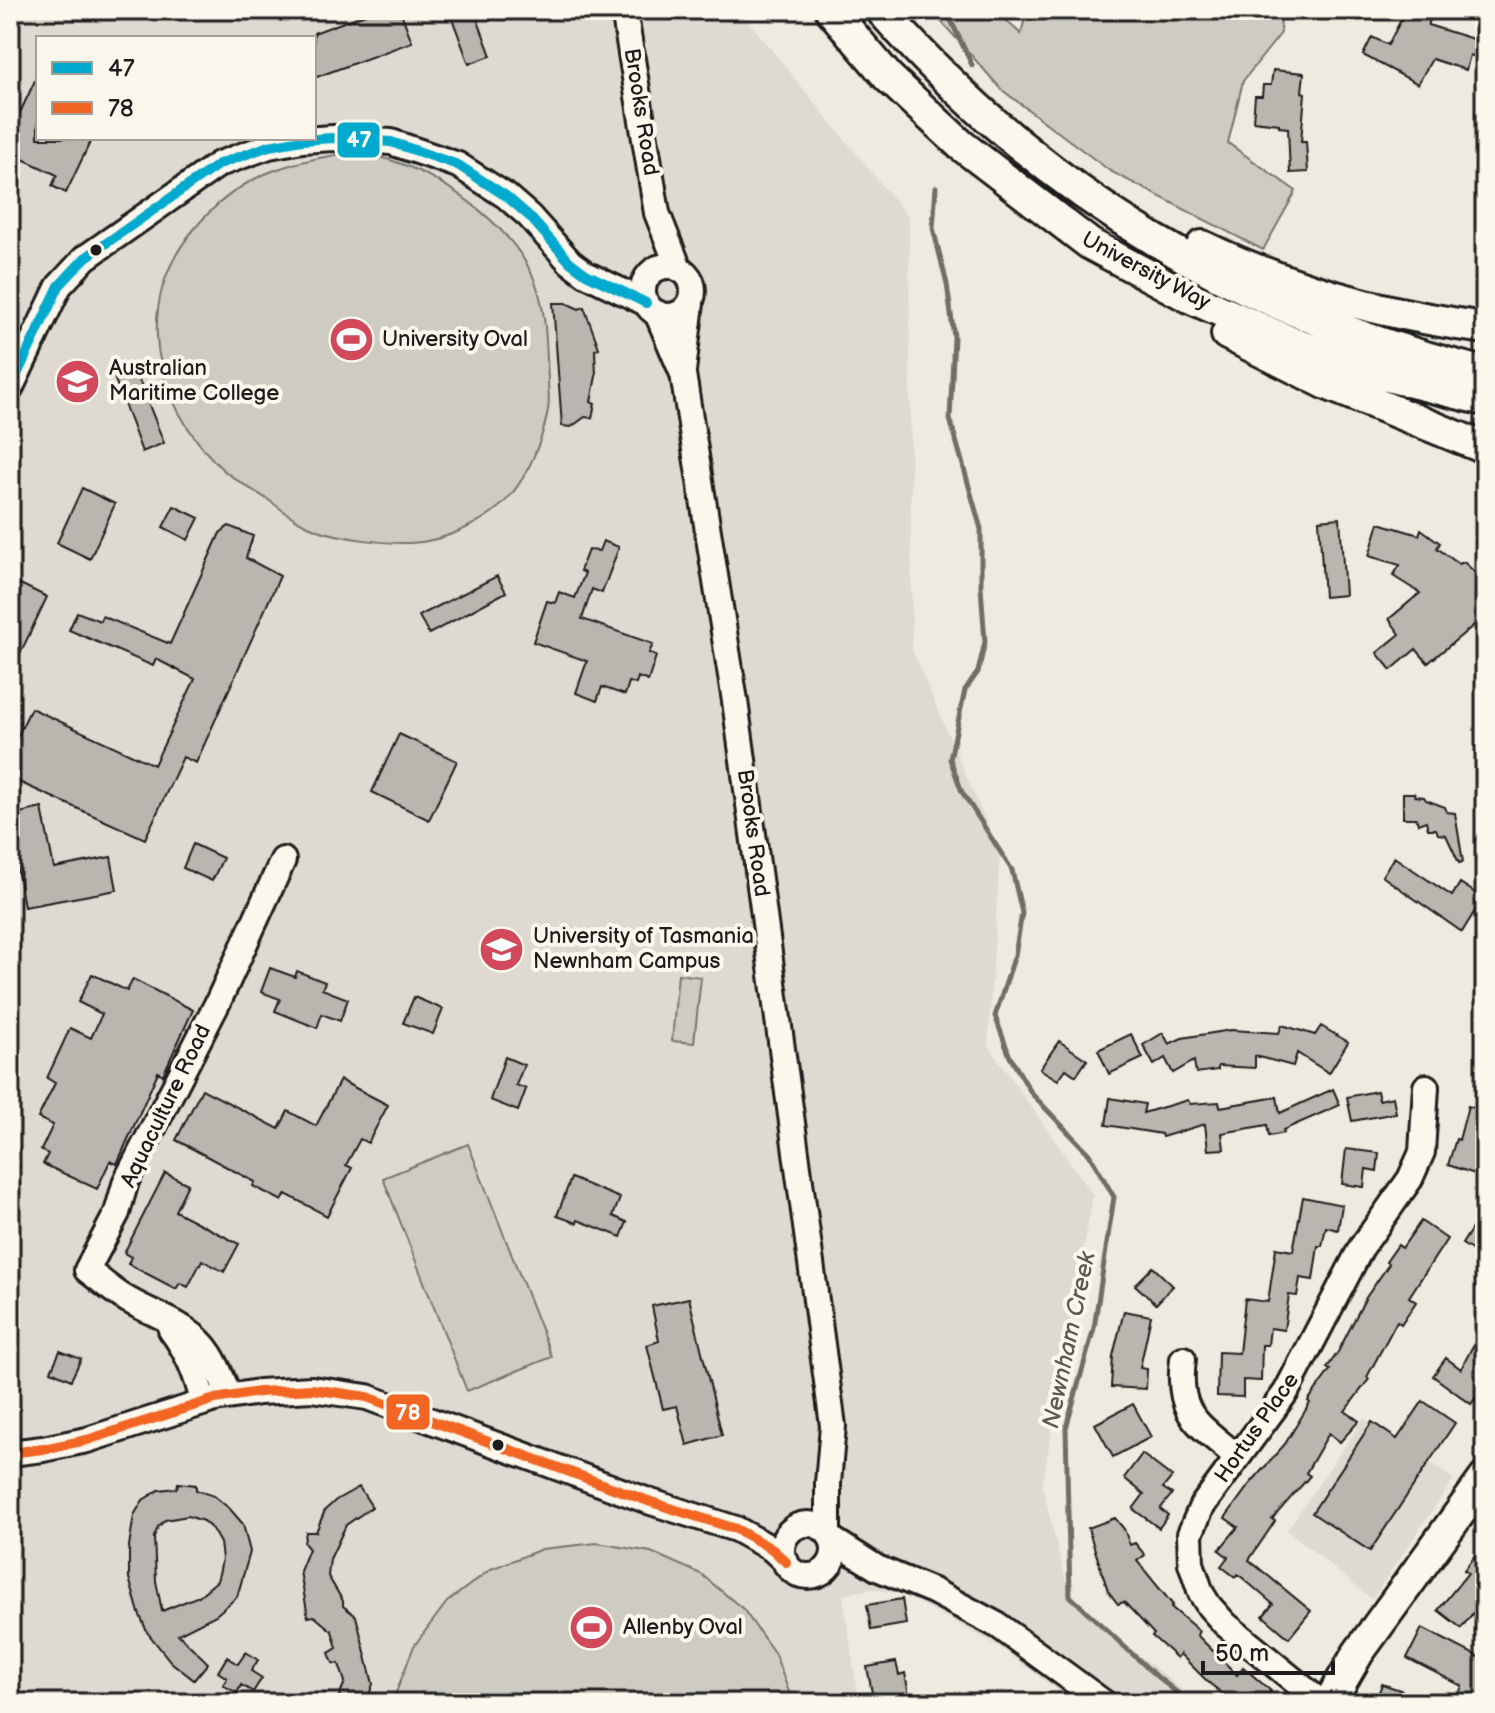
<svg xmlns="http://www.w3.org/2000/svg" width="1495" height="1713" font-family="'Balsamiq Sans',sans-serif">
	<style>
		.built { fill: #dedad1; fill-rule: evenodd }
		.green { fill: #ceccc2; stroke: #75746f; stroke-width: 2 }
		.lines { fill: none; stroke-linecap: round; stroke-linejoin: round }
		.stream { stroke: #6f6d69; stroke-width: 5 }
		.building { fill: #b9b6af; stroke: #1c1c1c; stroke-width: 2; fill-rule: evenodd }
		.minor-casing { stroke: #1c1c1c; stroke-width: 30 }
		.major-casing { stroke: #1c1c1c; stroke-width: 36 }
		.minor { stroke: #fbf7ec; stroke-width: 24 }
		.major { stroke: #fbf7ec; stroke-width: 30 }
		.bus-1-casing { stroke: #fbf7ec; stroke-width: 16 }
		.bus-2-casing { stroke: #fbf7ec; stroke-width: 16 }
		.bus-1 { stroke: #00a9ce; stroke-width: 10 }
		.bus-2 { stroke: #f26522; stroke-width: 10 }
		.bus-dot { fill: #1c1c1c; stroke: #fbf7ec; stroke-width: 3 }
		.labels { text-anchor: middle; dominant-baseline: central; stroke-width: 8; stroke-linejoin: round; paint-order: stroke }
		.street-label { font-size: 22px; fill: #1c1c1c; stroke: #fbf7ec }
		.poi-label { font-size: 22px; fill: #1c1c1c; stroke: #fbf7ec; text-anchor: start }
		.water-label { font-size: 24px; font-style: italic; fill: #5a5956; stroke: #fbf7ec }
		.line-badge { stroke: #fbf7ec; stroke-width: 3 }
		.badge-label { font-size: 22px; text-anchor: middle; font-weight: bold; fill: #fff }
	</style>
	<rect width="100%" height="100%" fill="#eeeadf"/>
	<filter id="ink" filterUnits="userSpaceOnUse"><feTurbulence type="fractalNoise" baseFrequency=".0125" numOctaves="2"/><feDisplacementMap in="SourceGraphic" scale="16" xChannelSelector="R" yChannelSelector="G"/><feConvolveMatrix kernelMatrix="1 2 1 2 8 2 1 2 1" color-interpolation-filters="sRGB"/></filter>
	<g filter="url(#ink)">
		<path class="built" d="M10,10H739L909,218L912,650L1000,854L988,1045L1093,1195L1042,1486L1071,1601L1181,1689L1192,1703H1075L998,1646L901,1593L870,1589L843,1595L859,1703H10ZM38,38H314V138H38Z
			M1364,1418L1454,1479L1372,1599L1287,1530Z"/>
		<path class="green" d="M931,10H995L1021,34L1027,10H1280L1281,33L1243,81L1228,143L1296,191L1263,250L1110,171L1002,90Z
			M351,153C365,156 380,156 393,161C448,179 518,230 537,287C547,316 546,349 548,379C548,389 550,400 548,410C542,443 525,485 499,507C480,523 451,537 427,541C398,547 332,538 306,525C293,519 281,509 270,501C254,490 233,480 219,466C153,400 131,303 195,228C238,176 287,161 351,153Z
			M678,974L701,977L694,1043L672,1041Z
			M468,1144L552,1357L467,1391L383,1178Z
			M597,1543L651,1552L701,1574L743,1609L775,1654L793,1703H392L414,1646L447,1602L491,1569L542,1549Z"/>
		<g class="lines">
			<path class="stream" d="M946,10L972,65
				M936,187L933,228L947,284L954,337L950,419L981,529V587L985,642L978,672L965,690L950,759L962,792L1012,870L1022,913L1015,955L995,1016L1010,1057L1032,1094L1089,1154L1114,1197L1094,1328L1066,1428L1070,1596L1155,1675L1190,1703"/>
		</g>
		<path class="building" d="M376,10H400L412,42L314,78V33Z
			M449,10H474L491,56L469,64Z
			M1406,10H1434L1428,25L1473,39L1474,35L1485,38V60L1470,55L1466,70L1432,59L1418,84L1363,55L1372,37L1388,45Z
			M1273,70L1304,73L1302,92L1305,93L1301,142H1306L1308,172L1290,173L1288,128L1279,127V124L1253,121L1255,96H1262L1263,85H1271Z
			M38,74V138H92L66,193L52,186L57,175L10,153V134Z
			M553,303H566L579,309L584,307L599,348L595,350L596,376L591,402L595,404L592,418L585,417L571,427L562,426Z
			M134,367L164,443L142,452L113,374Z
			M82,488L115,504L90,559L57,543Z
			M174,506L199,518L188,540L163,527Z
			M1340,518L1345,595L1324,597L1319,520Z
			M1379,523L1419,535L1421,529L1440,543L1437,548L1459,564L1464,562L1485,582V616L1428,663L1416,649L1391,670L1377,653L1400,634L1389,619L1420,593L1393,576L1400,565L1369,556Z
			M229,526L253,536L246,558L280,576L196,763L183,757L145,839L10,778V752L31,708L154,765L195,679L156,659L153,666L69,630L77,612L100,621L102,616L170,644L220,533Z
			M603,541L619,547L602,593L592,589L582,619L653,644L649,653L656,656L648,681L638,677L636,684L629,682L625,695L602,687L597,701L576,693L587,661L533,642L547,601L555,603L559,592L575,598L585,573L580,571L588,550L599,551Z
			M497,576L506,592L429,634L419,616Z
			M10,579L47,597L20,654L10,649Z
			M399,734L457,761L429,820L372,792Z
			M1403,793H1414L1415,796L1424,797L1426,800L1445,807L1447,812L1455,813L1463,862L1459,863L1446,835L1438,834L1436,829H1428L1426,821L1418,824L1416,818H1403Z
			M42,808L54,868L111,857L117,890L24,907L13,845L18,844L11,815Z
			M193,844L223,858L212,881L183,868Z
			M1394,857L1452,896L1460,883L1483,898L1462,932L1382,876Z
			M270,968L295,977L297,971L325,982L322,989L348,999L340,1021L322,1014L317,1028L275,1011L280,999L261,992Z
			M92,974L127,991L133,979L193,1010L163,1075L158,1072L117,1164L110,1161L97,1189L43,1164L48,1154L41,1150L53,1125L38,1118L55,1083L47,1078L70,1028L91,1038L102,1014L78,1002Z
			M414,997L443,1009L433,1034L403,1023Z
			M1282,1025L1315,1035L1321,1026L1348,1042L1329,1073L1297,1053L1293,1066L1255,1056V1068L1218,1066V1070L1196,1073L1194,1061L1173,1073L1165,1058L1154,1065L1143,1045L1163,1033L1169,1044L1182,1038L1231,1030L1279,1033Z
			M1131,1034L1143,1058L1109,1074L1098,1050Z
			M1059,1041L1087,1060L1076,1076L1066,1069L1058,1080L1040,1069Z
			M505,1057L524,1065L516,1085L526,1089L518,1111L490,1100Z
			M340,1080L388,1105L368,1143L360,1139L346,1165L352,1168L327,1216L286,1194L282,1201L253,1186L255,1182L176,1140L202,1089L279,1129L288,1111L316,1126Z
			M1333,1089L1340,1105L1283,1130L1284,1133L1269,1136L1267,1125L1222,1133L1224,1149L1208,1150L1205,1124L1162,1137L1161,1134L1106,1125L1110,1098L1145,1104L1143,1113L1188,1100L1190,1104L1219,1102L1220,1107L1277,1097L1280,1113Z
			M1377,1091L1379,1100L1393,1097L1396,1113L1352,1121L1347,1097Z
			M1468,1106L1485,1111V1162L1481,1176L1448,1165L1456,1139L1459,1140Z
			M1346,1149L1379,1153L1377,1171L1366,1169L1364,1187L1342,1184Z
			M165,1173L188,1184L175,1211L239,1244L224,1272L202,1260L188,1287L180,1283L176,1289L128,1264L131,1257L124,1253Z
			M571,1178L620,1198L613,1216L627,1222L621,1237L578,1220L577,1223L557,1216Z
			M1303,1197L1342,1205L1338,1230L1326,1227L1322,1246H1318L1313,1280L1300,1278L1297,1296L1289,1295L1284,1330L1270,1328L1268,1345H1262L1261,1381L1243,1380V1397L1217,1396L1218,1352L1239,1353L1245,1299L1268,1302L1276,1248L1293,1251Z
			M1485,1208V1258L1462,1244Z
			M1421,1221L1447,1239L1409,1297L1416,1302L1401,1324L1397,1321L1367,1377L1369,1379L1345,1411L1359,1421L1340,1442L1329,1433L1306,1473L1310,1476L1272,1519L1275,1521L1249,1560L1311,1611L1289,1638L1263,1616L1273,1604L1238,1574L1235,1577L1221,1566L1228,1557L1219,1550L1238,1527L1225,1518L1249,1485L1285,1444L1310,1403L1308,1401L1330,1370L1327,1368L1338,1352L1365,1299L1389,1264L1386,1262L1398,1245L1402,1248Z
			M1153,1267L1173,1286L1156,1304L1135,1285Z
			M689,1298L722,1435L687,1445L677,1406L663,1409L647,1345L659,1341L652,1306Z
			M1124,1311L1151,1316L1140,1368L1147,1369L1146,1389L1111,1387L1113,1356Z
			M1485,1322V1385L1471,1404L1433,1376L1446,1358L1461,1369Z
			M60,1351L81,1359L71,1380L51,1371Z
			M1423,1401L1455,1423L1370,1551L1312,1513L1372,1422L1397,1439Z
			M1133,1404L1151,1437L1113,1457L1095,1424Z
			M1142,1454L1172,1477L1163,1488L1172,1494L1160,1509L1168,1515L1159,1528L1133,1509L1144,1494L1124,1478Z
			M178,1483L196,1485V1490L214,1496L230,1509L243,1524L250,1552L237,1597L216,1615L178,1634L208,1663L194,1680L171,1662L147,1632L139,1613L129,1578V1546L134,1515L143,1500L159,1490L177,1488ZM188,1516L203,1521L212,1529L220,1543L222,1559L220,1570L217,1581L199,1596L162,1611L156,1581L154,1537L158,1527L165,1520Z
			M359,1487L372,1507L346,1525L330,1559L328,1576L343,1601V1606L356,1616L373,1684L366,1703H336L345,1682L339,1664L333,1663L329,1653L337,1648L332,1631L314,1616L308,1617L300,1571L309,1549L304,1543L306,1532H316L325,1510L336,1500Z
			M1115,1518L1124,1529L1130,1545L1135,1543L1145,1555L1137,1561L1173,1605L1171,1607L1199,1631L1197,1635L1237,1675L1243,1667L1271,1691L1261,1703H1234L1208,1682L1180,1654L1177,1658L1152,1636L1154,1634L1124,1602L1118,1604L1108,1591L1088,1528Z
			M1485,1542V1581L1474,1595L1482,1602L1461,1628L1438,1610L1468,1573L1464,1570Z
			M902,1599L906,1624L871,1630L867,1605Z
			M1422,1628L1485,1660V1703H1472L1458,1696L1462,1686L1407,1658Z
			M246,1652L258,1660L251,1671L262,1678L253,1692L241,1685L237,1693L223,1685L227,1678L218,1672L227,1657L238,1664Z
			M896,1662L899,1675L905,1673L909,1695L902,1696L904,1703H874L867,1667Z
			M1382,1684L1403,1691L1399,1703H1375Z"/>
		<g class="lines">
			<defs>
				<path id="minor" d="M624,10L657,213L679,269
					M643 291a25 25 0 1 1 50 0a25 25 0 1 1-50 0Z
					M657,313L683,374L735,701L833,1426L828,1483V1532
					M683,371L691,303
					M10,389L59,286L85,258L219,164L269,146L302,140L333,138L391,142L458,165L506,196L529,216L570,262L586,274L646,303
					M171,1330C188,1352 197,1375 203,1402
					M1183,1359C1176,1416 1198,1423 1237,1457
					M229,1396C222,1379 216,1360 203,1345C182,1321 150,1314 123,1297C110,1289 99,1279 87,1270L117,1213L126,1181L218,1002L283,860
					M10,1453L43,1449L87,1440L215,1399L259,1392L312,1389L367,1397L651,1502L736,1529L772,1549L786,1562
					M782 1550a26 26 0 1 1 52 0a26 26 0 1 1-52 0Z
					M833,1540L877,1568L933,1591L999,1626L1104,1703
					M1313,1696L1225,1624L1209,1606L1201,1593L1191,1563L1190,1534L1202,1506L1286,1392L1361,1248L1410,1179L1422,1152L1426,1087"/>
				<path id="major" d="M831,10L888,77L961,145L1090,244L1187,296L1295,344L1379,374L1485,400
					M881,10C1046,197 1243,314 1485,373
					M1202,246C1291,289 1387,315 1485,328
					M1227,334L1327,384L1485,448
					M1329,1703L1358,1653L1485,1478"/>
			</defs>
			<use href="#minor" class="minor-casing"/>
			<use href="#major" class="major-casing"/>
			<use href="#minor" class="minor"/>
			<use href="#major" class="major"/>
			<defs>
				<path id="bus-1" d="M10,389L59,286L85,258L219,164L269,146L302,140L333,138L391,142L458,165L506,196L529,216L570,262L586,274L646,303"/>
				<path id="bus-2" d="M10,1453L43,1449L87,1440L215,1399L259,1392L312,1389L367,1397L651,1502L736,1529L772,1549L786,1562"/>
			</defs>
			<use href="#bus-1" class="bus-1-casing"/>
			<use href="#bus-2" class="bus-2-casing"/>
			<use href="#bus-1" class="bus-1"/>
			<use href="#bus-2" class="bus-2"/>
		</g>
	</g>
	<defs>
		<symbol id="stadium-disc" viewBox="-11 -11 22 22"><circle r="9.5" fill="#d1495b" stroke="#fbf7ec"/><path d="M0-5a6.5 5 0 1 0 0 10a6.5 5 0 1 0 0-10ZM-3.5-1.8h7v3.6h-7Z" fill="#fff"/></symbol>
		<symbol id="university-disc" viewBox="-11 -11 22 22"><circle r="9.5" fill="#d1495b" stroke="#fbf7ec"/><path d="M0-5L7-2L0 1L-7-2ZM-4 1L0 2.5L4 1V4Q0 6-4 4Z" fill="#fff"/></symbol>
	</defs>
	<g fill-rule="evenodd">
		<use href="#stadium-disc" x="326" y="314" width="51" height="51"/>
		<use href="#university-disc" x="52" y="356" width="51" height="51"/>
		<use href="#university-disc" x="476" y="924" width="51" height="51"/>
		<use href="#stadium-disc" x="566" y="1602" width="51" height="51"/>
	</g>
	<g class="bus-dot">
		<circle cx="96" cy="250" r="7"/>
		<circle cx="498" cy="1445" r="7"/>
	</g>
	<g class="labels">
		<g class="street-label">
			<text transform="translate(641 112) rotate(81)">Brooks Road</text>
			<text transform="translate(1146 271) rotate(28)">University Way</text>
			<text transform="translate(753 833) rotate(82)">Brooks Road</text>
			<text transform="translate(166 1106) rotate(-64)">Aquaculture Road</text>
			<text transform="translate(1257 1428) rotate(-55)">Hortus Place</text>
		</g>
		<g class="poi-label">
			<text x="382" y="339">University Oval</text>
			<text x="109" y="368">Australian<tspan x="109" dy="25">Maritime College</tspan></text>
			<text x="533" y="936">University of Tasmania<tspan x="533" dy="25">Newnham Campus</tspan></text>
			<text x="623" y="1627">Allenby Oval</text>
		</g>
		<g class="water-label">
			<text transform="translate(1069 1340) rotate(-78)">Newnham Creek</text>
		</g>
	</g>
	<g class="line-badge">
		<rect x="336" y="121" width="45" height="38" rx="8" fill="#00a9ce"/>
		<rect x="385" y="1393" width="46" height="38" rx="8" fill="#f26522"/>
	</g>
	<g class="badge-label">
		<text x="359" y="147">47</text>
		<text x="408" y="1420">78</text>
	</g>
	<rect width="1495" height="1713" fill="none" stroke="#fbf7ec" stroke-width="40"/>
	<rect x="20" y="20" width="1455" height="1673" fill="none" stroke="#1c1c1c" stroke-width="3" filter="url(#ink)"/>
	<rect x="36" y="36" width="280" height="104" fill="#fbf7ec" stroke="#a29f99" stroke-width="2"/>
	<rect x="52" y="62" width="40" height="12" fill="#00a9ce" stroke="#a29f99" stroke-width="2"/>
	<text x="108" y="76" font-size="24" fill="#1c1c1c">47</text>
	<rect x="52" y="102" width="40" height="12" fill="#f26522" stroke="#a29f99" stroke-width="2"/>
	<text x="108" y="116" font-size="24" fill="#1c1c1c">78</text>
	<path d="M1203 1661v12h130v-12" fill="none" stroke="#1c1c1c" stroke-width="4"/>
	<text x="1215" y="1661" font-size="24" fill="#1c1c1c" stroke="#fbf7ec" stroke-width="6" paint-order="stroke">50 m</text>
</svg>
